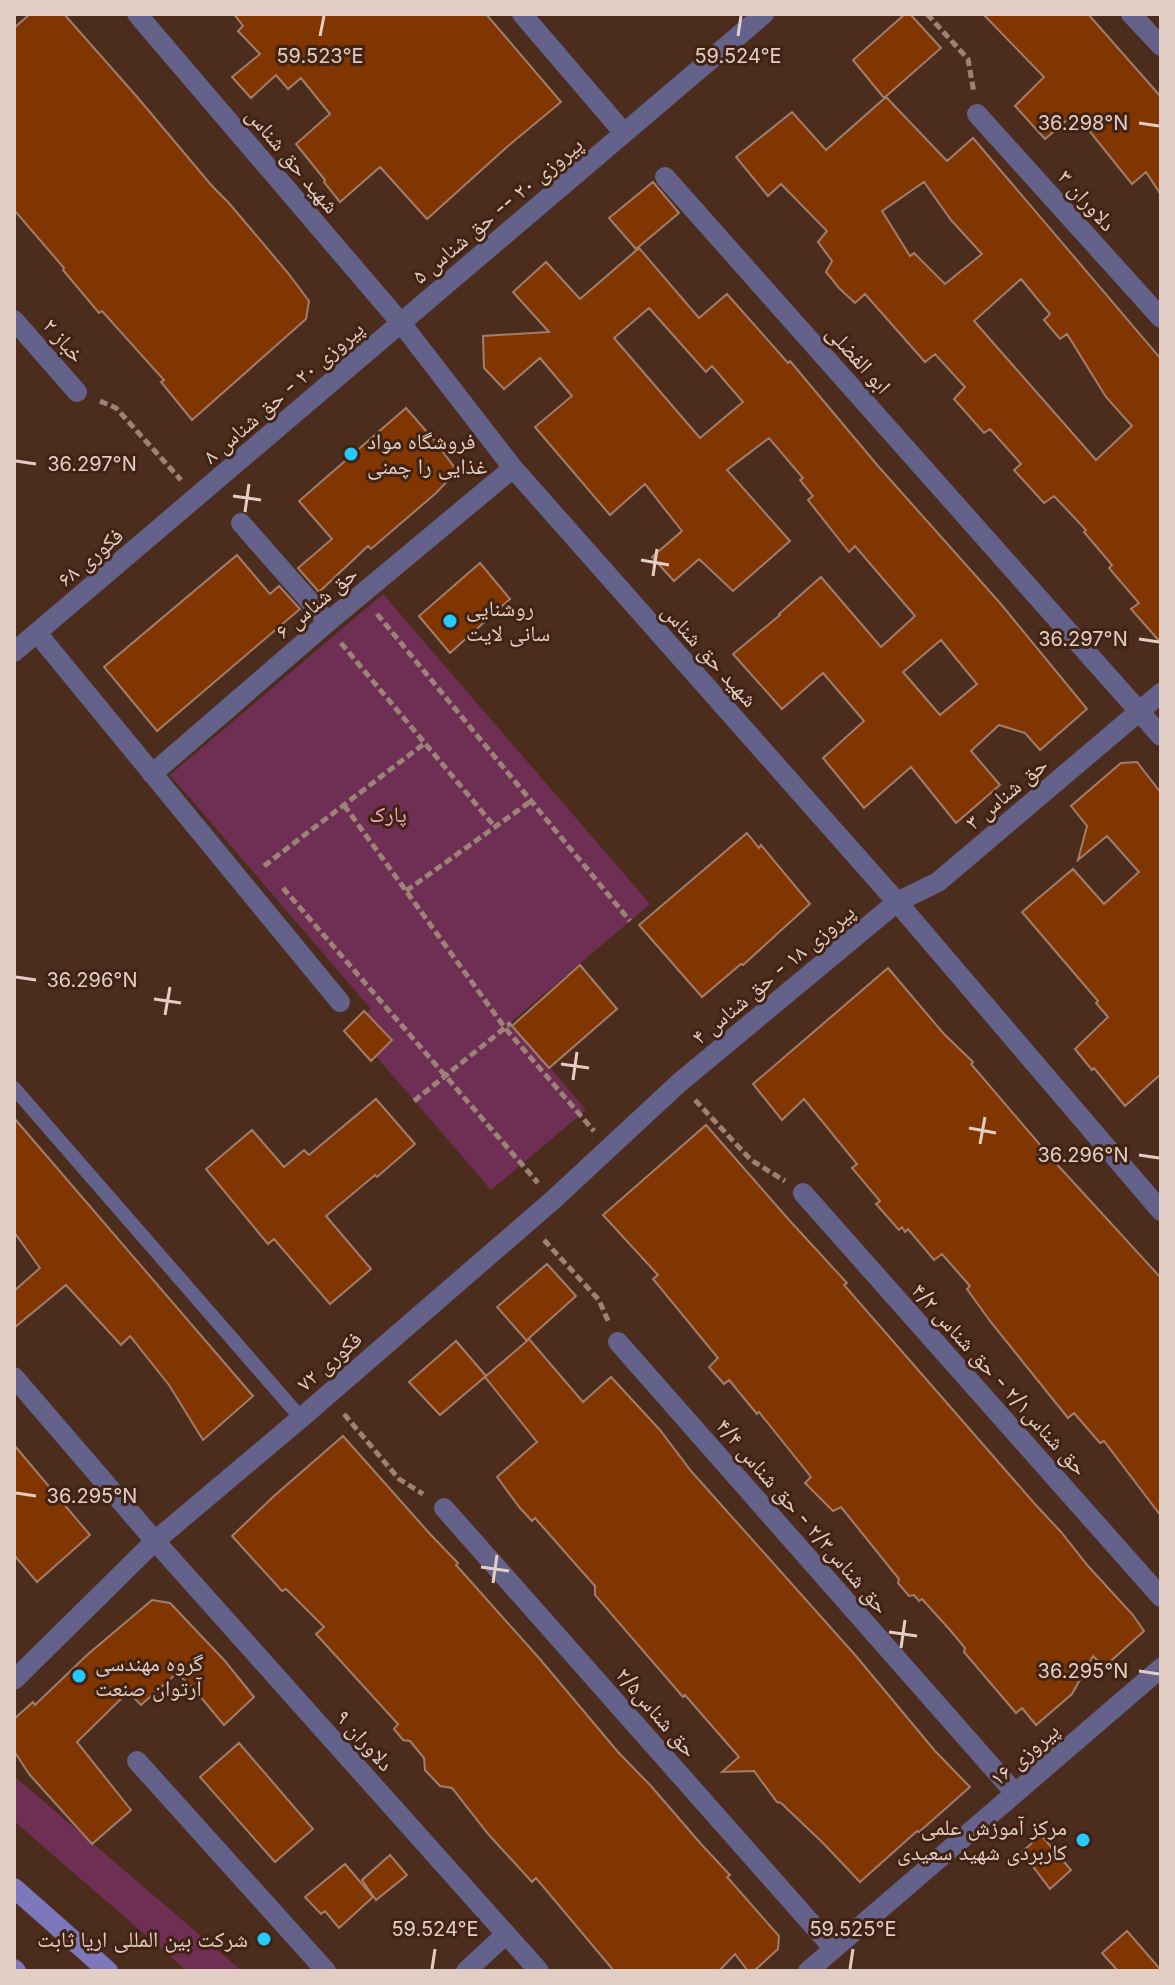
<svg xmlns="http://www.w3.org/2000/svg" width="1175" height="1985" font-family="Inter,'Noto Naskh Arabic',sans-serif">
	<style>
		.green { fill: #6f2f54 }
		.building { fill: #813500; stroke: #a27d6c; stroke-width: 2; fill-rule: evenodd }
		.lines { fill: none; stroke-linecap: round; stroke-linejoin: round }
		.path { stroke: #9d8377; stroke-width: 5; stroke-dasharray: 8 4; stroke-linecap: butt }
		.lane { stroke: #64618b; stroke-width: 14 }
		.street { stroke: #64618b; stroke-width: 20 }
		.secondary { stroke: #7d78bb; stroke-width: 20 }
		.ticks { fill: none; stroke: #e3cec5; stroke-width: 3 }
		.poi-dot { fill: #24c9fe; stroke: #412313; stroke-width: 3 }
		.labels { text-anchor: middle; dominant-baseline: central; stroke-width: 6; stroke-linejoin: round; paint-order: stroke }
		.street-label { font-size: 22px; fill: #e3cec5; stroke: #412313 }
		.poi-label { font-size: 22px; fill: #e3cec5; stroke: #412313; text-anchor: start }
		.park-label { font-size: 22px; fill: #f4a5cf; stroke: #412313 }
		.ticks-label { font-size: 20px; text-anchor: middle; fill: #e3cec5; stroke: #412313; stroke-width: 6; stroke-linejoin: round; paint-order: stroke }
	</style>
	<rect width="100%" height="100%" fill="#4c2d1d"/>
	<path class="green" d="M383,594L650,904L511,1022L586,1110L491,1190L351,1027L371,1009L170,775Z
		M14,1776L242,1971H187L14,1821Z"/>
	<path class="building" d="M30,14H64L138,98L212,186L228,202L288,273L309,301L306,319L192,420L161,382L164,380L102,311L99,313L63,270L64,268L14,210V28Z
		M234,14H486L561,102L508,146L427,219L380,167L340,202L324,182L325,180L296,144L330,114L301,78L288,89L276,75L251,98L232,77L260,54L238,31L243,26Z
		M905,14H910L941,48L884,98L853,60Z
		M983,14H1088L1161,97V195L1146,172L1132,184L1075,113L1045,139L1015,106L1044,77Z
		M886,97L947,161L973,138L1161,359V643L1131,609L1139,603L1109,568L1112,565L1084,532L1086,530L1054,496L1044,503L1014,470L1021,464L990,429L984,433L954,399L965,387L935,354L925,362L865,294L855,303L839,288L826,272L832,261L818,242L827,231L781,184L768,196L736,157L792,112L826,150ZM924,182L951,220L982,254L945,284L914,253L910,256L882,211ZM1021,279L1050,314L1044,320L1060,339L1067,334L1106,397L1132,426L1096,460L974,321Z
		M653,182L679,213L636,249L609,218Z
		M639,248L699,318L727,294L788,363L790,361L878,466L1000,603L1087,709L1040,750L1025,733L999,725L971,751L1000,785L956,823L911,767L864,808L823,758L864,721L823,673L782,709L733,654L780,615L779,614L821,577L881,647L915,616L855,546L849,552L808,500L813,496L800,480L803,478L769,438L727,470L790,541L733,591L699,559L674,581L652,557L682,531L645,484L610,515L535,427L572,396L540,358L504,389L484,368L483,336L549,332L513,292L546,262L580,299ZM649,308L706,372L712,366L743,402L700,438L614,338ZM941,640L977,684L940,715L903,672Z
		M406,408L434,440L457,471L436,493L371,549L368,546L319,592L298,568L332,539L299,501Z
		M237,555L270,594L279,586L300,609L157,731L104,667Z
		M480,563L510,599L450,653L419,616Z
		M1137,762L1161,793V1074L1125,1106L1094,1068L1092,1070L1075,1049L1108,1017L1096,1003L1098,1001L1022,912L1073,869L1104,904L1139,872L1107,836L1078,860L1087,826L1071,806L1121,763Z
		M747,833L759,848L761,845L810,904L743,965L741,964L702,997L639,925Z
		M580,965L617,1009L549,1068L512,1026Z
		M888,968L944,1034L973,1062L971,1064L1053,1160L1161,1278V1516L1104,1441L1100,1443L1074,1413L1068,1418L990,1321L967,1289L970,1286L942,1254L934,1260L908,1229L905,1232L902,1227L899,1230L876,1204L880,1201L852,1168L857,1164L804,1099L782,1120L753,1084Z
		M364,1011L392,1040L371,1061L344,1031Z
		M376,1099L415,1144L377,1177L375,1175L326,1216L371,1269L330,1304L274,1239L268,1244L206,1169L252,1130L284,1167L304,1150L309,1155Z
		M14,1118L253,1396L203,1440L169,1385L130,1336L121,1345L66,1285L14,1328V1291L40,1268L14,1232Z
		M706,1125L790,1221L847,1283L844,1285L1034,1503L1061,1532L1088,1566L1133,1615L1144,1631L1104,1667L1093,1656L1072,1694L1036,1725L1022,1708L1016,1713L964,1652L965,1648L950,1630L922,1599L919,1601L914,1595L909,1596L898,1583L899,1579L841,1507L833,1511L805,1483L811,1477L759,1412L757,1414L729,1380L724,1384L709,1367L718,1358L653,1279L658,1275L603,1215Z
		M547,1264L576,1296L527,1340L529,1339L583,1402L611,1377L660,1430L691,1471L856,1656L935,1751L970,1787L919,1832L917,1831L860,1882L823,1843L781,1803L777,1802L754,1771L722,1772L739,1757L685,1695L683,1697L595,1595V1586L579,1568L535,1518L532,1521L520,1508L497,1477L537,1442L485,1377L527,1341L497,1307Z
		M456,1341L486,1376L440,1415L409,1382Z
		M343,1436L430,1534L458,1563L456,1565L539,1658L618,1752L651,1786L701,1844L730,1875L727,1877L779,1936L778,1949L754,1971H748L735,1954L719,1971H614L536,1878L532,1882L489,1835L452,1788L440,1786L425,1770L424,1758L410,1741L403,1740L394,1729L398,1724L316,1634L324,1627L286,1589L282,1591L232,1536L274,1496Z
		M14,1445L90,1535L37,1582L14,1555Z
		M152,1600L170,1603L225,1661L254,1697L224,1725L194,1689L177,1673L141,1705L128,1692L77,1742L131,1810L92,1844L29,1774L14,1751V1719L33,1702L35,1705L87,1655Z
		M239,1743L313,1829L275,1862L200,1777Z
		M1041,1835L1071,1870L1050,1889L1022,1852Z
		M390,1855L407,1875L376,1900L362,1880Z
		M345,1864L373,1897L339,1928L325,1911L321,1914L305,1897Z
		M1127,1931L1161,1970V1971H1118L1102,1953Z"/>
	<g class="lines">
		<path class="path" d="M927,14L968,59L974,93
			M100,401L116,408L181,480
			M377,614L630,921
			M341,643L495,827
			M344,805L505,1028L594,1131
			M264,866L425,743
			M283,888L538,1183
			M406,891L531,801
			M695,1100L751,1160L785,1181
			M414,1101L511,1023
			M544,1240L599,1300L609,1323
			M344,1414L399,1479L423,1494"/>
		<path class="lane" d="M14,1088L301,1418"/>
		<path class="street" d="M137,14L401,323L513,468L897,902L1161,1211
			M522,14L624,133
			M1131,14L1161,46
			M977,114L1161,318
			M665,177L1161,736
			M14,320L77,392
			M241,523L328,622
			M37,633L340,1002
			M14,652L764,14
			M152,774L328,622L513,468
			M803,1193L1161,1597
			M618,1342L1015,1793
			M14,1377L155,1541L539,1971
			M444,1508L834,1949
			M14,1680L155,1541L301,1418L553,1200L679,1083L897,902L938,882L1161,693
			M137,1761L326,1971
			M466,1971L506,1934
			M808,1971L1161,1668"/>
		<path class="secondary" d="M14,1888L108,1971
			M14,1969L16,1971"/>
	</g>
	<path class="ticks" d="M320,36L324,16M738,36L741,16M1139,123L1159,126M16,461L36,464M233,496L261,500M245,512L249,484M641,560L669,565M653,576L657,549M1139,639L1159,642M16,977L36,980M154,999L181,1003M165,1015L170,987M561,1064L589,1068M573,1080L577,1052M969,1128L996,1133M980,1144L985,1117M1139,1155L1159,1158M16,1493L36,1496M481,1567L509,1571M493,1583L497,1555M889,1632L917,1636M901,1648L905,1620M1139,1671L1159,1674M432,1969L435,1949M850,1969L853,1949"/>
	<g class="poi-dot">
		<circle cx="351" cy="454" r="8"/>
		<circle cx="450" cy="621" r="8"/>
		<circle cx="79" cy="1676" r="8"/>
		<circle cx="1083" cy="1840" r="8"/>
		<circle cx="264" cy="1939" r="8"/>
	</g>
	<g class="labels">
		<g class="street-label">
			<text transform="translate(293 160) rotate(50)">شهید حق شناس</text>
			<text transform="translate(1087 200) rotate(48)">دلاوران ۳</text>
			<text transform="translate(497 210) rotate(-40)">پیروزی ۲۰ -- حق شناس ۵</text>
			<text transform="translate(64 340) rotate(49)">خباز ۲</text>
			<text transform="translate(859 359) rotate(48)">ابو الفضلی</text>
			<text transform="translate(283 392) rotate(-41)">پیروزی ۲۰ - حق شناس ۸</text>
			<text transform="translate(90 557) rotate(-40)">فکوری ۶۸</text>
			<text transform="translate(316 602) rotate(-40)">حق شناس ۶</text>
			<text transform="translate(710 655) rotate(48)">شهید حق شناس</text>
			<text transform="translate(1006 793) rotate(-40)">حق شناس ۳</text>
			<text transform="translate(773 974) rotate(-40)">پیروزی ۱۸ - حق شناس ۴</text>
			<text transform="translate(329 1361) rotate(-41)">فکوری ۷۲</text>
			<text transform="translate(1000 1379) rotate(48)">حق شناس۲/۱ - حق شناس ۴/۲</text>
			<text transform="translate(803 1516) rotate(49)">حق شناس۲/۳ - حق شناس ۴/۴</text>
			<text transform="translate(657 1712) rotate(49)">حق شناس۲/۵</text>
			<text transform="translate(365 1740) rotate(48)">دلاوران ۹</text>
			<text transform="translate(1024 1754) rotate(-41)">پیروزی ۱۶</text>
		</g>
		<g class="poi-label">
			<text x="367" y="441">فروشگاه مواد<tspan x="367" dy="25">غذایی را چمنی</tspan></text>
			<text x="466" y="608">روشنایی<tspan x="466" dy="25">سانی لایت</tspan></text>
			<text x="95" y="1663">گروه مهندسی<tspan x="95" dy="25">آرتوان صنعت</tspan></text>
			<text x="1067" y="1827" text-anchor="end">مرکز آموزش علمی<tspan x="1067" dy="25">کاربردی شهید سعیدی</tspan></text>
			<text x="248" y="1939" text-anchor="end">شرکت بین المللی اریا ثابت</text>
		</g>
		<g class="park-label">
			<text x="388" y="814">پارک</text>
		</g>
	</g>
	<g class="ticks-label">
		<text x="320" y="63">59.523°E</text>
		<text x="738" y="63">59.524°E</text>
		<text x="1083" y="130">36.298°N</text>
		<text x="92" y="471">36.297°N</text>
		<text x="1083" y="646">36.297°N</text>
		<text x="92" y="987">36.296°N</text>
		<text x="1083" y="1162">36.296°N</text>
		<text x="92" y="1503">36.295°N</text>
		<text x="1083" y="1678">36.295°N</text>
		<text x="435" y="1936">59.524°E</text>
		<text x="853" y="1936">59.525°E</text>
	</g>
	<rect width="1175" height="1985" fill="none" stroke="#e3cec5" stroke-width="32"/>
</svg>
